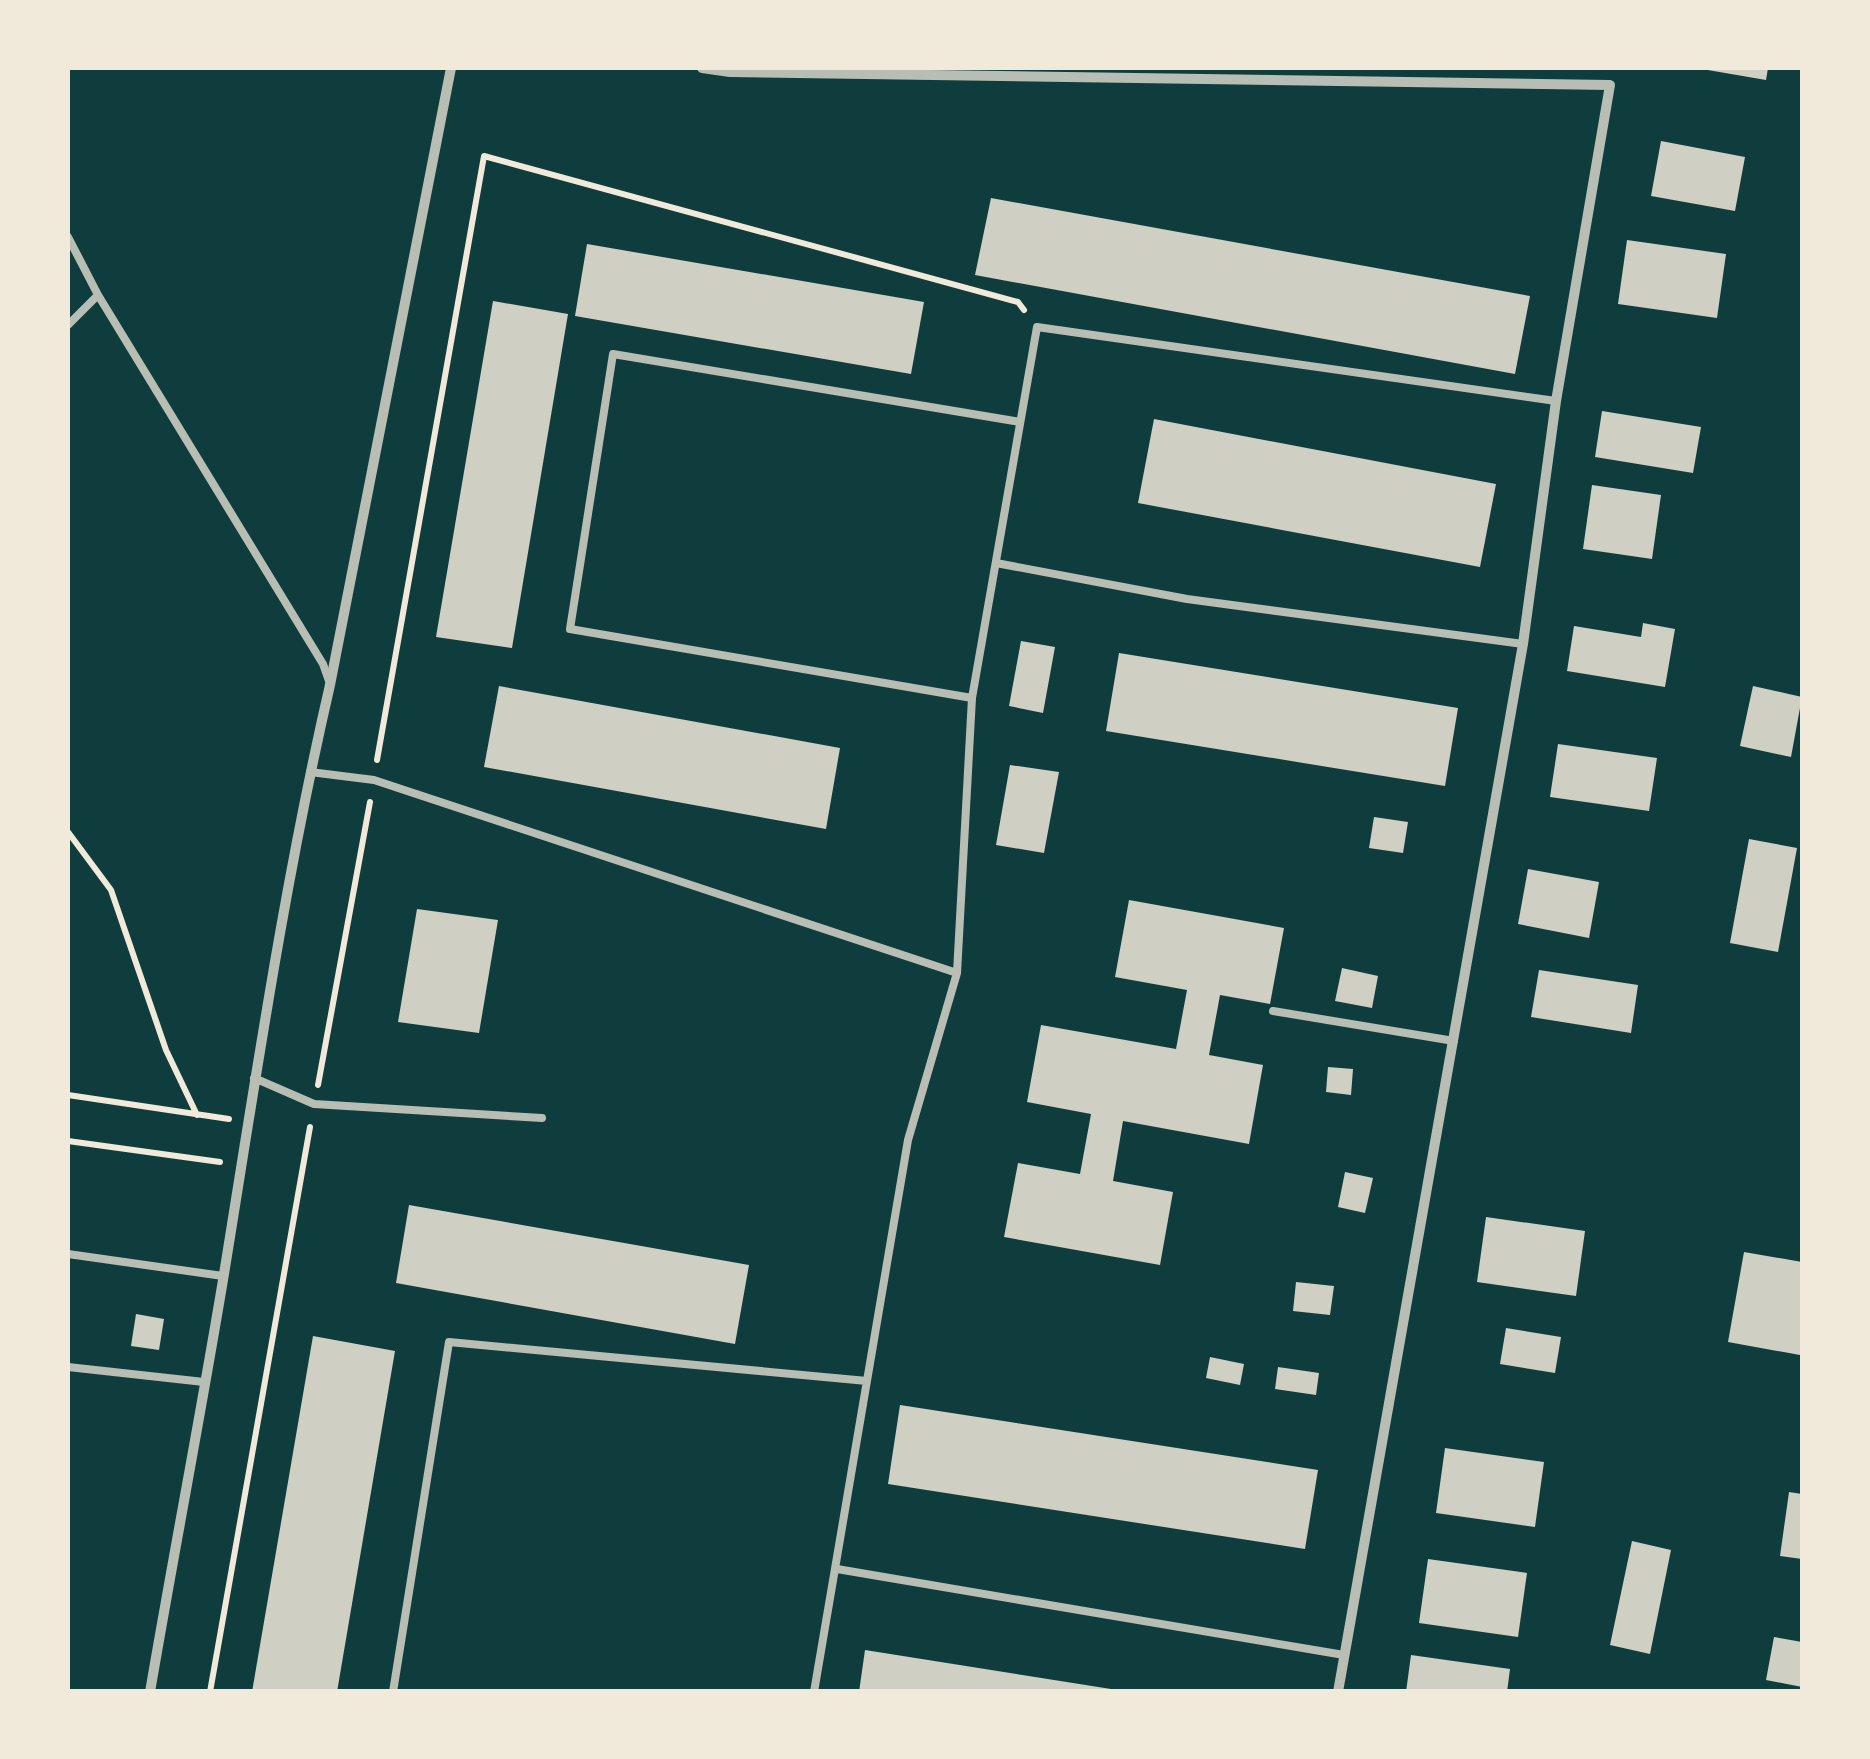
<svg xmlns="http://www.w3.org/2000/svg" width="1870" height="1759" font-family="Georgia,serif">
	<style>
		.building { fill: #cfcfc3 }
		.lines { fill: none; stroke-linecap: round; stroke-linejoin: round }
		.path { stroke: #f1e9da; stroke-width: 6 }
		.service { stroke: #b8beb3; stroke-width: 8 }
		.minor { stroke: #b8beb3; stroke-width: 10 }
	</style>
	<rect width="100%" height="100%" fill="#0f3d3e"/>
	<path class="building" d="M1696,68H1768L1766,80Z
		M1661,141L1745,157L1735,211L1651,196Z
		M991,198L1530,296L1515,374L975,275Z
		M1627,240L1726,254L1717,318L1618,304Z
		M587,244L924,302L911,374L575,316Z
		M493,301L568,314L512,648L436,637Z
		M1602,411L1701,427L1693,473L1595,457Z
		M1154,419L1496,484L1480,567L1138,503Z
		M1592,485L1661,495L1652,559L1583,549Z
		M1643,623L1675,629L1665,687L1567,671L1574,626L1641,637Z
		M1021,641L1055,647L1043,713L1009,706Z
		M1119,653L1458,708L1445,786L1106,731Z
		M499,686L840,748L826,829L484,767Z
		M1753,686L1802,697L1791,757L1740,746Z
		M1558,744L1657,758L1649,811L1550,797Z
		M1010,765L1059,772L1044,853L996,845Z
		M1374,817L1408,822L1403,853L1369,848Z
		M1749,839L1797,848L1778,952L1730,943Z
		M1528,869L1599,882L1589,938L1518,924Z
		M1129,900L1284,928L1270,1004L1220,995L1209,1055L1263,1065L1249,1144L1123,1121L1113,1181L1173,1192L1160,1265L1004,1237L1018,1163L1080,1174L1091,1114L1027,1102L1041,1025L1176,1049L1187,990L1115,977Z
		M417,909L498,920L479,1033L398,1022Z
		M1342,968L1378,976L1372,1008L1335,1001Z
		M1539,970L1638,985L1631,1033L1531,1017Z
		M1328,1067L1353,1069L1351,1095L1326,1092Z
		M1345,1172L1373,1178L1365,1213L1338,1207Z
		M409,1205L749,1265L735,1344L396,1283Z
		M1486,1217L1585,1231L1576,1296L1477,1282Z
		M1744,1252L1802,1262L1800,1355L1728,1342Z
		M1296,1282L1334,1286L1330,1315L1293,1311Z
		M136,1314L164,1319L159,1350L131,1346Z
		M1506,1328L1561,1337L1555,1373L1500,1364Z
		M313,1336L395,1351L337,1692H252Z
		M1210,1357L1244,1364L1240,1385L1206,1378Z
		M1278,1367L1319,1373L1316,1395L1275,1389Z
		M900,1405L1318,1470L1305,1549L888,1484Z
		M1445,1448L1544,1462L1535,1527L1436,1513Z
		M1789,1492L1802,1494V1559L1780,1556Z
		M1632,1541L1671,1550L1650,1654L1610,1645Z
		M1428,1559L1527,1573L1518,1637L1419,1623Z
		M1774,1637L1802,1642V1687L1766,1680Z
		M865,1650L1111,1689V1692H859Z
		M1411,1655L1510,1669L1507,1692H1406Z"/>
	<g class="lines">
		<path class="path" d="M377,760L484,156L1018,302L1024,310
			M68,832L111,890L166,1050L197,1115
			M318,1085L370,802
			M68,1095L229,1119
			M68,1141L220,1162
			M210,1692L310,1127"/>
		<path class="service" d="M68,237L98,295L323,664L329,681
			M68,325L98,295
			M996,563L1187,599L1523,644
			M972,698L570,629L613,354L1020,422
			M310,772L374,780L957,973
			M1273,1011L1454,1041
			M254,1078L314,1104L542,1118
			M68,1254L223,1276
			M68,1367L204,1382
			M837,1569L1344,1655
			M393,1692L449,1342L867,1381
			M814,1692L908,1140L957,973L972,698L1037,327L1556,401"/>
		<path class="minor" d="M702,68L730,72L1610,85L1556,401L1523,644L1338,1692
			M150,1692C174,1552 201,1413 224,1274C256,1077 285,879 330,685L451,68"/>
	</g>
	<rect width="1870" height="1759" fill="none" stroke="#f1e9da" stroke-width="140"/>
</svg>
